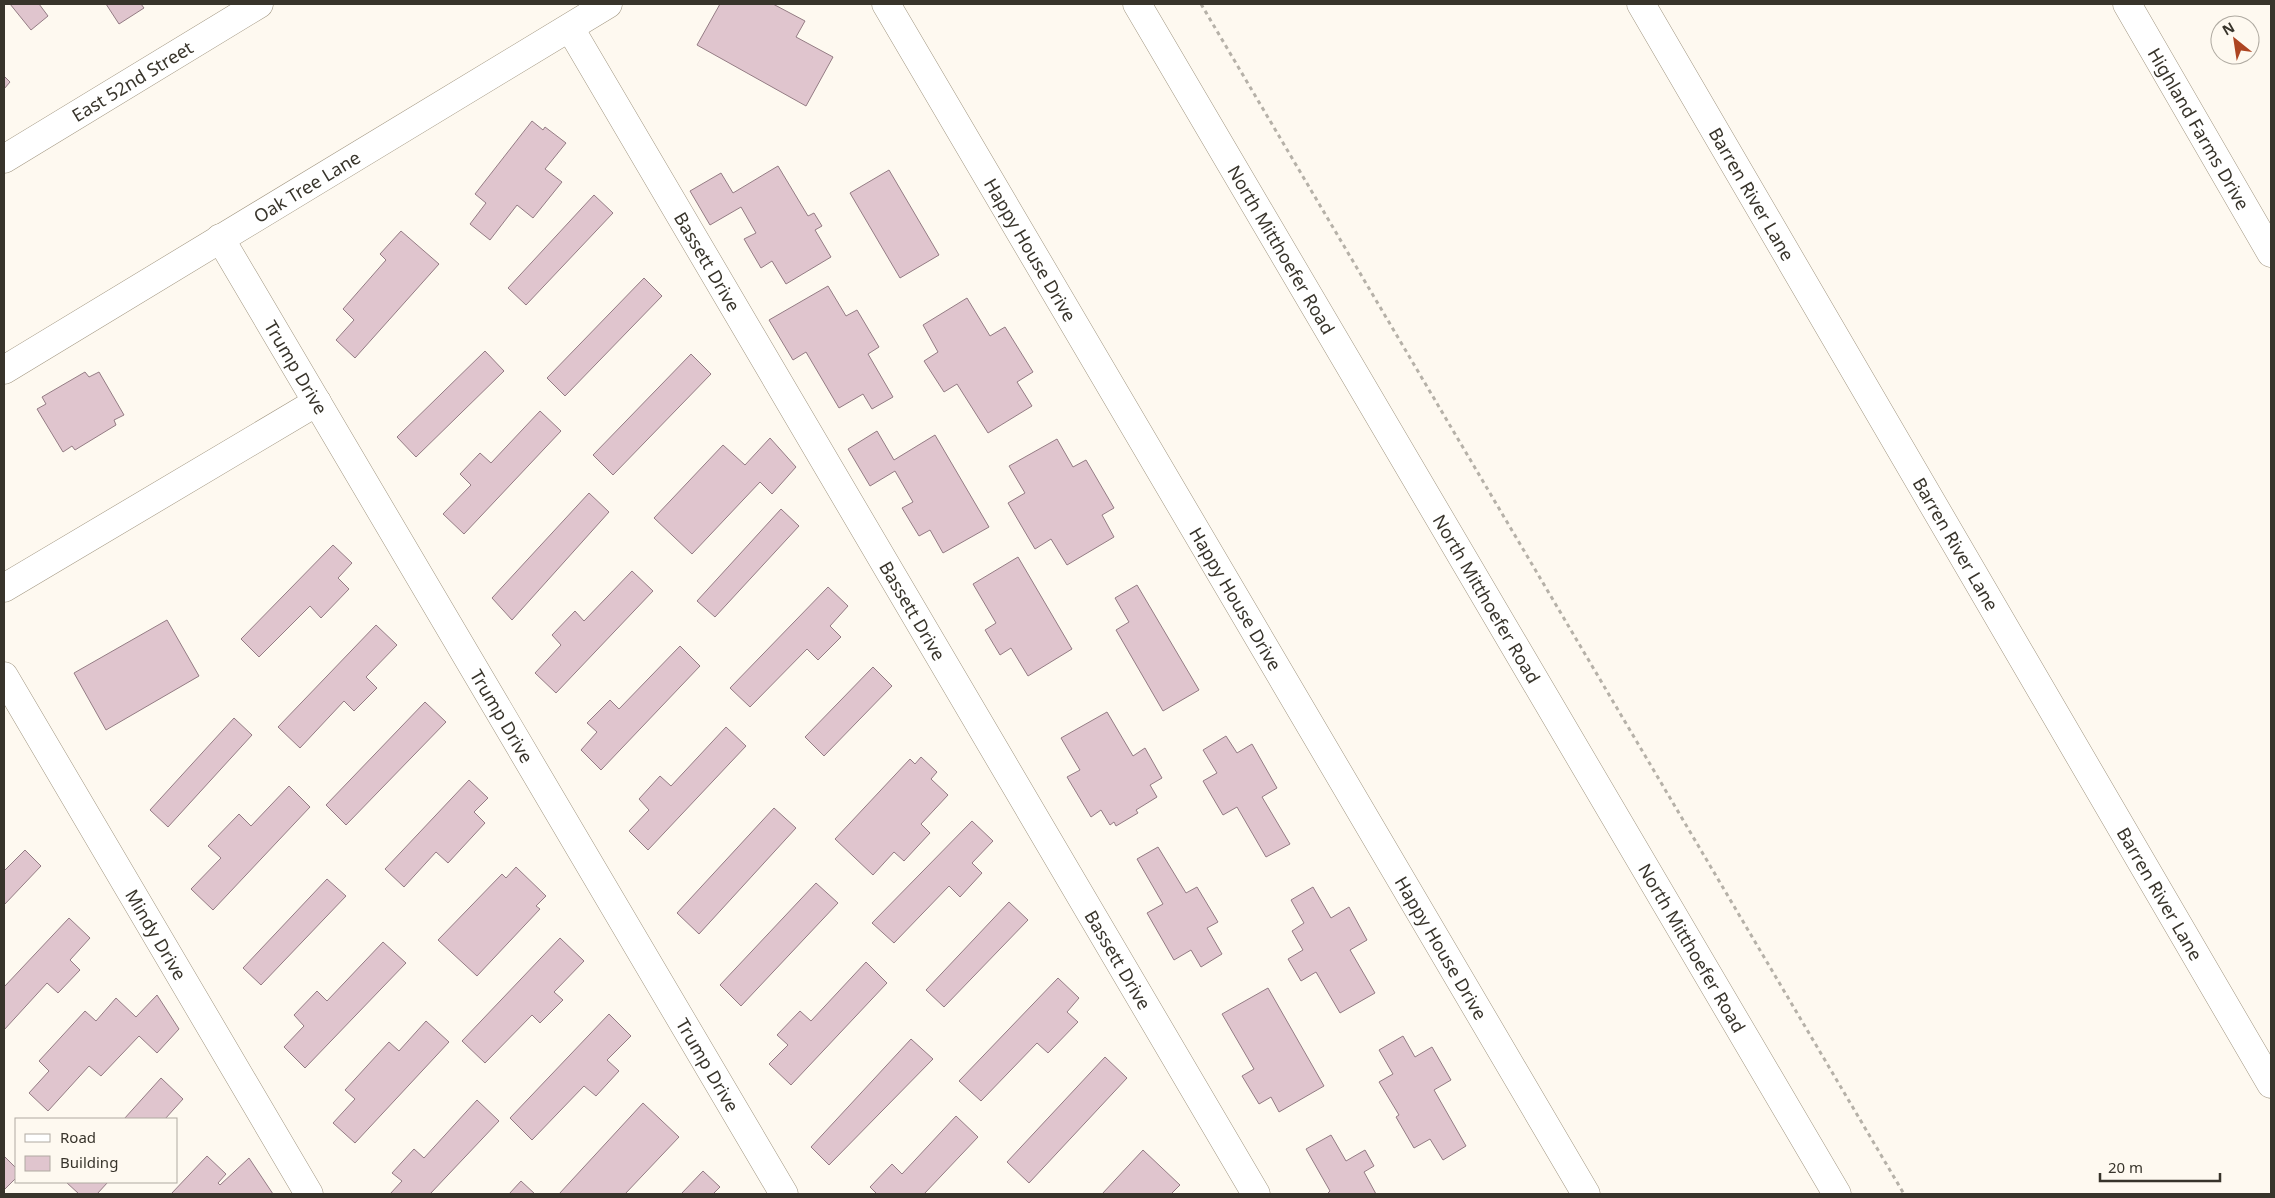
<svg xmlns="http://www.w3.org/2000/svg" width="2275" height="1198" font-family="'Noto Sans',sans-serif">
	<style>
		.building { fill: #e0c5ce; stroke: #947c84 }
		.lines { fill: none; stroke-linecap: round; stroke-linejoin: round }
		.minor-casing { stroke: #a19681; stroke-width: 29 }
		.major-casing { stroke: #a19681; stroke-width: 29 }
		.path { stroke: #b6b1a8; stroke-width: 3; stroke-dasharray: 4 4; stroke-linecap: butt }
		.minor { stroke: #fff; stroke-width: 28 }
		.major { stroke: #fff; stroke-width: 28 }
		.labels { text-anchor: middle; dominant-baseline: central; stroke-width: 4.5; stroke-linejoin: round; paint-order: stroke }
		.street-label { font-size: 18px; fill: #38342b; stroke: #fef9f0 }
	</style>
	<rect width="100%" height="100%" fill="#fef9f0"/>
	<path class="building" d="M10,4H39L48,16L31,30Z
		M106,4H141L144,8L119,24Z
		M720,4H773L805,21L796,37L833,57L806,106L697,45Z
		M4,76L10,82L4,89Z
		M532,121L543,130L545,127L566,143L545,169L562,182L533,218L517,205L490,240L470,224L486,203L475,194Z
		M778,166L808,216L814,213L822,226L815,230L831,257L786,284L772,261L761,268L744,239L756,233L741,207L710,225L690,191L721,173L733,193Z
		M889,170L939,255L900,278L850,193Z
		M594,195L613,213L526,305L508,288Z
		M401,231L439,264L355,358L336,340L354,320L343,309L386,260L380,254Z
		M644,278L662,296L565,396L547,378Z
		M828,286L846,316L857,310L879,347L868,354L893,397L872,409L863,394L839,408L806,352L793,360L769,320Z
		M967,298L990,336L1005,327L1033,372L1017,382L1032,406L988,433L957,384L944,392L924,361L938,352L923,325Z
		M485,351L504,371L416,457L397,437Z
		M691,354L711,374L613,475L593,455Z
		M85,372L89,377L99,372L124,415L114,420L116,425L75,450L72,446L63,452L37,409L46,404L42,397Z
		M540,411L561,431L464,534L443,514L471,485L460,474L480,453L491,463Z
		M877,431L894,460L935,435L989,527L943,553L930,530L919,536L902,508L913,502L895,471L870,486L848,449Z
		M770,438L796,467L772,494L760,482L692,554L654,518L723,445L745,465Z
		M1057,439L1073,467L1086,460L1114,508L1102,515L1114,537L1067,565L1051,539L1035,549L1008,503L1025,493L1009,466Z
		M589,493L609,512L512,620L492,598Z
		M781,509L799,526L715,617L697,601Z
		M333,545L352,563L338,578L349,589L321,618L310,606L259,657L241,639Z
		M1018,557L1072,649L1028,676L1011,648L1000,655L985,630L996,623L973,584Z
		M632,571L653,591L556,693L535,673L561,645L552,635L575,611L584,621Z
		M1137,585L1199,690L1163,711L1116,630L1129,622L1115,598Z
		M828,587L848,606L830,626L841,637L818,660L807,649L750,707L730,688Z
		M167,620L199,676L106,730L74,673Z
		M376,625L397,645L366,677L377,688L354,711L344,701L300,748L278,727Z
		M680,646L700,666L601,770L581,750L597,732L587,723L610,700L619,709Z
		M873,667L892,686L824,756L805,737Z
		M425,702L446,722L346,825L326,805Z
		M1107,712L1133,756L1145,748L1162,778L1150,785L1157,797L1136,810L1138,813L1116,826L1114,822L1110,825L1101,810L1091,817L1067,777L1080,770L1061,738Z
		M234,718L252,735L168,827L150,810Z
		M726,727L746,746L648,850L629,831L649,810L639,799L660,776L671,786Z
		M1226,736L1237,753L1252,744L1277,788L1262,797L1290,844L1266,857L1237,807L1223,815L1203,781L1217,773L1203,750Z
		M921,757L937,772L931,779L948,795L921,824L930,833L904,861L894,852L873,875L835,839L910,759L915,764Z
		M469,780L488,798L474,812L485,823L448,863L436,852L404,887L385,869Z
		M289,786L310,807L213,910L191,889L221,858L208,846L239,814L251,826Z
		M774,808L796,828L699,934L677,913Z
		M972,821L993,841L972,863L982,873L960,897L949,886L894,943L872,923Z
		M1158,847L1186,893L1197,887L1218,922L1207,928L1222,954L1201,967L1191,950L1174,960L1147,913L1163,904L1137,859Z
		M25,850L41,866L4,905V871Z
		M516,867L546,896L536,906L540,909L477,976L438,940L502,874L506,878Z
		M327,879L346,896L261,985L243,968Z
		M816,883L838,903L741,1006L720,985Z
		M1313,887L1331,918L1349,907L1367,940L1350,950L1375,993L1340,1013L1316,972L1301,981L1288,959L1303,950L1292,931L1304,923L1291,900Z
		M1009,902L1028,920L944,1007L926,990Z
		M69,918L90,938L70,960L80,970L58,993L47,983L4,1030V987Z
		M560,938L584,961L554,992L563,1000L540,1023L532,1015L485,1063L462,1041Z
		M383,942L406,963L305,1068L284,1047L304,1026L294,1015L317,991L327,1001Z
		M866,962L887,983L791,1085L769,1064L788,1045L777,1035L800,1011L811,1021Z
		M1058,978L1079,998L1067,1012L1078,1022L1048,1053L1037,1043L981,1101L959,1081Z
		M1268,988L1324,1086L1279,1112L1271,1097L1259,1104L1242,1076L1254,1069L1222,1014Z
		M157,995L179,1029L157,1053L139,1036L101,1076L89,1066L48,1111L29,1093L49,1071L39,1061L85,1011L96,1021L116,998L136,1017Z
		M609,1014L631,1036L607,1060L619,1071L596,1096L584,1086L532,1140L510,1118Z
		M426,1021L449,1042L355,1143L333,1123L355,1099L345,1090L389,1042L399,1051Z
		M1403,1036L1415,1057L1432,1047L1451,1080L1434,1090L1466,1146L1443,1160L1430,1139L1414,1148L1396,1117L1399,1115L1379,1082L1393,1074L1379,1050Z
		M911,1039L933,1059L829,1165L811,1147Z
		M1105,1057L1127,1078L1029,1183L1007,1162Z
		M161,1078L183,1099L165,1119H124Z
		M477,1100L499,1121L430,1194H390L402,1181L392,1173L414,1149L424,1158Z
		M643,1103L679,1137L625,1194H559Z
		M956,1116L978,1137L924,1194H877L870,1187L892,1164L902,1174Z
		M1331,1135L1346,1161L1365,1150L1374,1166L1364,1172L1376,1194H1327L1330,1191L1306,1149Z
		M1143,1150L1180,1185L1171,1194H1102Z
		M4,1156L16,1168V1178L4,1190Z
		M207,1156L226,1174L218,1183L220,1185L249,1158L273,1194H171Z
		M703,1171L720,1187L713,1194H681Z
		M521,1181L535,1194H509Z
		M66,1182H108L97,1194H79Z"/>
	<g class="lines">
		<defs>
			<g id="minor">
				<path id="s1" d="M886,4L1586,1194"/>
				<path id="s2" d="M1641,4L2271,1084"/>
				<path id="s3" d="M2127,4L2271,253"/>
				<path id="s4" d="M570,28L1256,1194"/>
				<path id="s5" d="M4,159L259,4"/>
				<path id="s6" d="M220,238L784,1194"/>
				<path id="s7" d="M4,370L608,4"/>
				<path d="M4,588L317,402"/>
				<path id="s8" d="M4,676L309,1194"/>
			</g>
			<g id="major">
				<path id="s9" d="M1137,4L1837,1194"/>
			</g>
		</defs>
		<use href="#minor" class="minor-casing"/>
		<use href="#major" class="major-casing"/>
		<path class="path" d="M1201,4L1904,1194"/>
		<use href="#minor" class="minor"/>
		<use href="#major" class="major"/>
	</g>
	<g class="labels">
		<g class="street-label">
			<text stroke="none"><textPath href="#s5" startOffset="150">East 52nd Street</textPath></text>
			<text stroke="none"><textPath href="#s3" startOffset="144">Highland Farms Drive</textPath></text>
			<text stroke="none"><textPath href="#s7" startOffset="354">Oak Tree Lane</textPath></text>
			<text stroke="none"><textPath href="#s2" startOffset="220">Barren River Lane</textPath></text>
			<text stroke="none"><textPath href="#s1" startOffset="285">Happy House Drive</textPath></text>
			<text stroke="none"><textPath href="#s9" startOffset="285">North Mitthoefer Road</textPath></text>
			<text stroke="none"><textPath href="#s4" startOffset="271">Bassett Drive</textPath></text>
			<text stroke="none"><textPath href="#s6" startOffset="150">Trump Drive</textPath></text>
			<text stroke="none"><textPath href="#s2" startOffset="625">Barren River Lane</textPath></text>
			<text stroke="none"><textPath href="#s1" startOffset="690">Happy House Drive</textPath></text>
			<text stroke="none"><textPath href="#s9" startOffset="690">North Mitthoefer Road</textPath></text>
			<text stroke="none"><textPath href="#s4" startOffset="676">Bassett Drive</textPath></text>
			<text stroke="none"><textPath href="#s6" startOffset="555">Trump Drive</textPath></text>
			<text stroke="none"><textPath href="#s2" startOffset="1030">Barren River Lane</textPath></text>
			<text stroke="none"><textPath href="#s8" startOffset="300">Mindy Drive</textPath></text>
			<text stroke="none"><textPath href="#s1" startOffset="1095">Happy House Drive</textPath></text>
			<text stroke="none"><textPath href="#s9" startOffset="1095">North Mitthoefer Road</textPath></text>
			<text stroke="none"><textPath href="#s4" startOffset="1081">Bassett Drive</textPath></text>
			<text stroke="none"><textPath href="#s6" startOffset="960">Trump Drive</textPath></text>
		</g>
	</g>
	<rect width="2275" height="1198" fill="none" stroke="#38342b" stroke-width="10"/>
	<rect x="15" y="1118" width="162" height="65" fill="#fef9f0" stroke="#afaaa1"/>
	<rect x="25" y="1134" width="25" height="8" fill="#ffffff" stroke="#afaaa1"/>
	<text x="60" y="1143" font-size="15" fill="#38342b">Road</text>
	<rect x="25" y="1156" width="25" height="15" fill="#e0c5ce" stroke="#afaaa1"/>
	<text x="60" y="1168" font-size="15" fill="#38342b">Building</text>
	<g transform="translate(2235 40) rotate(330)"><circle r="24" fill="#fef9f0" stroke="#afaaa1"/>
	<path d="M0-4L9 19L0 12L-9 19Z" fill="#ad4522"/>
	<text y="-8" font-size="14" font-weight="bold" text-anchor="middle" fill="#38342b">N</text>
	</g>
	<path d="M2100 1173v8h120v-8" fill="none" stroke="#38342b" stroke-width="2.5"/>
	<text x="2108" y="1173" font-size="15" fill="#38342b" stroke="#fef9f0" stroke-width="4" paint-order="stroke">20 m</text>
</svg>
